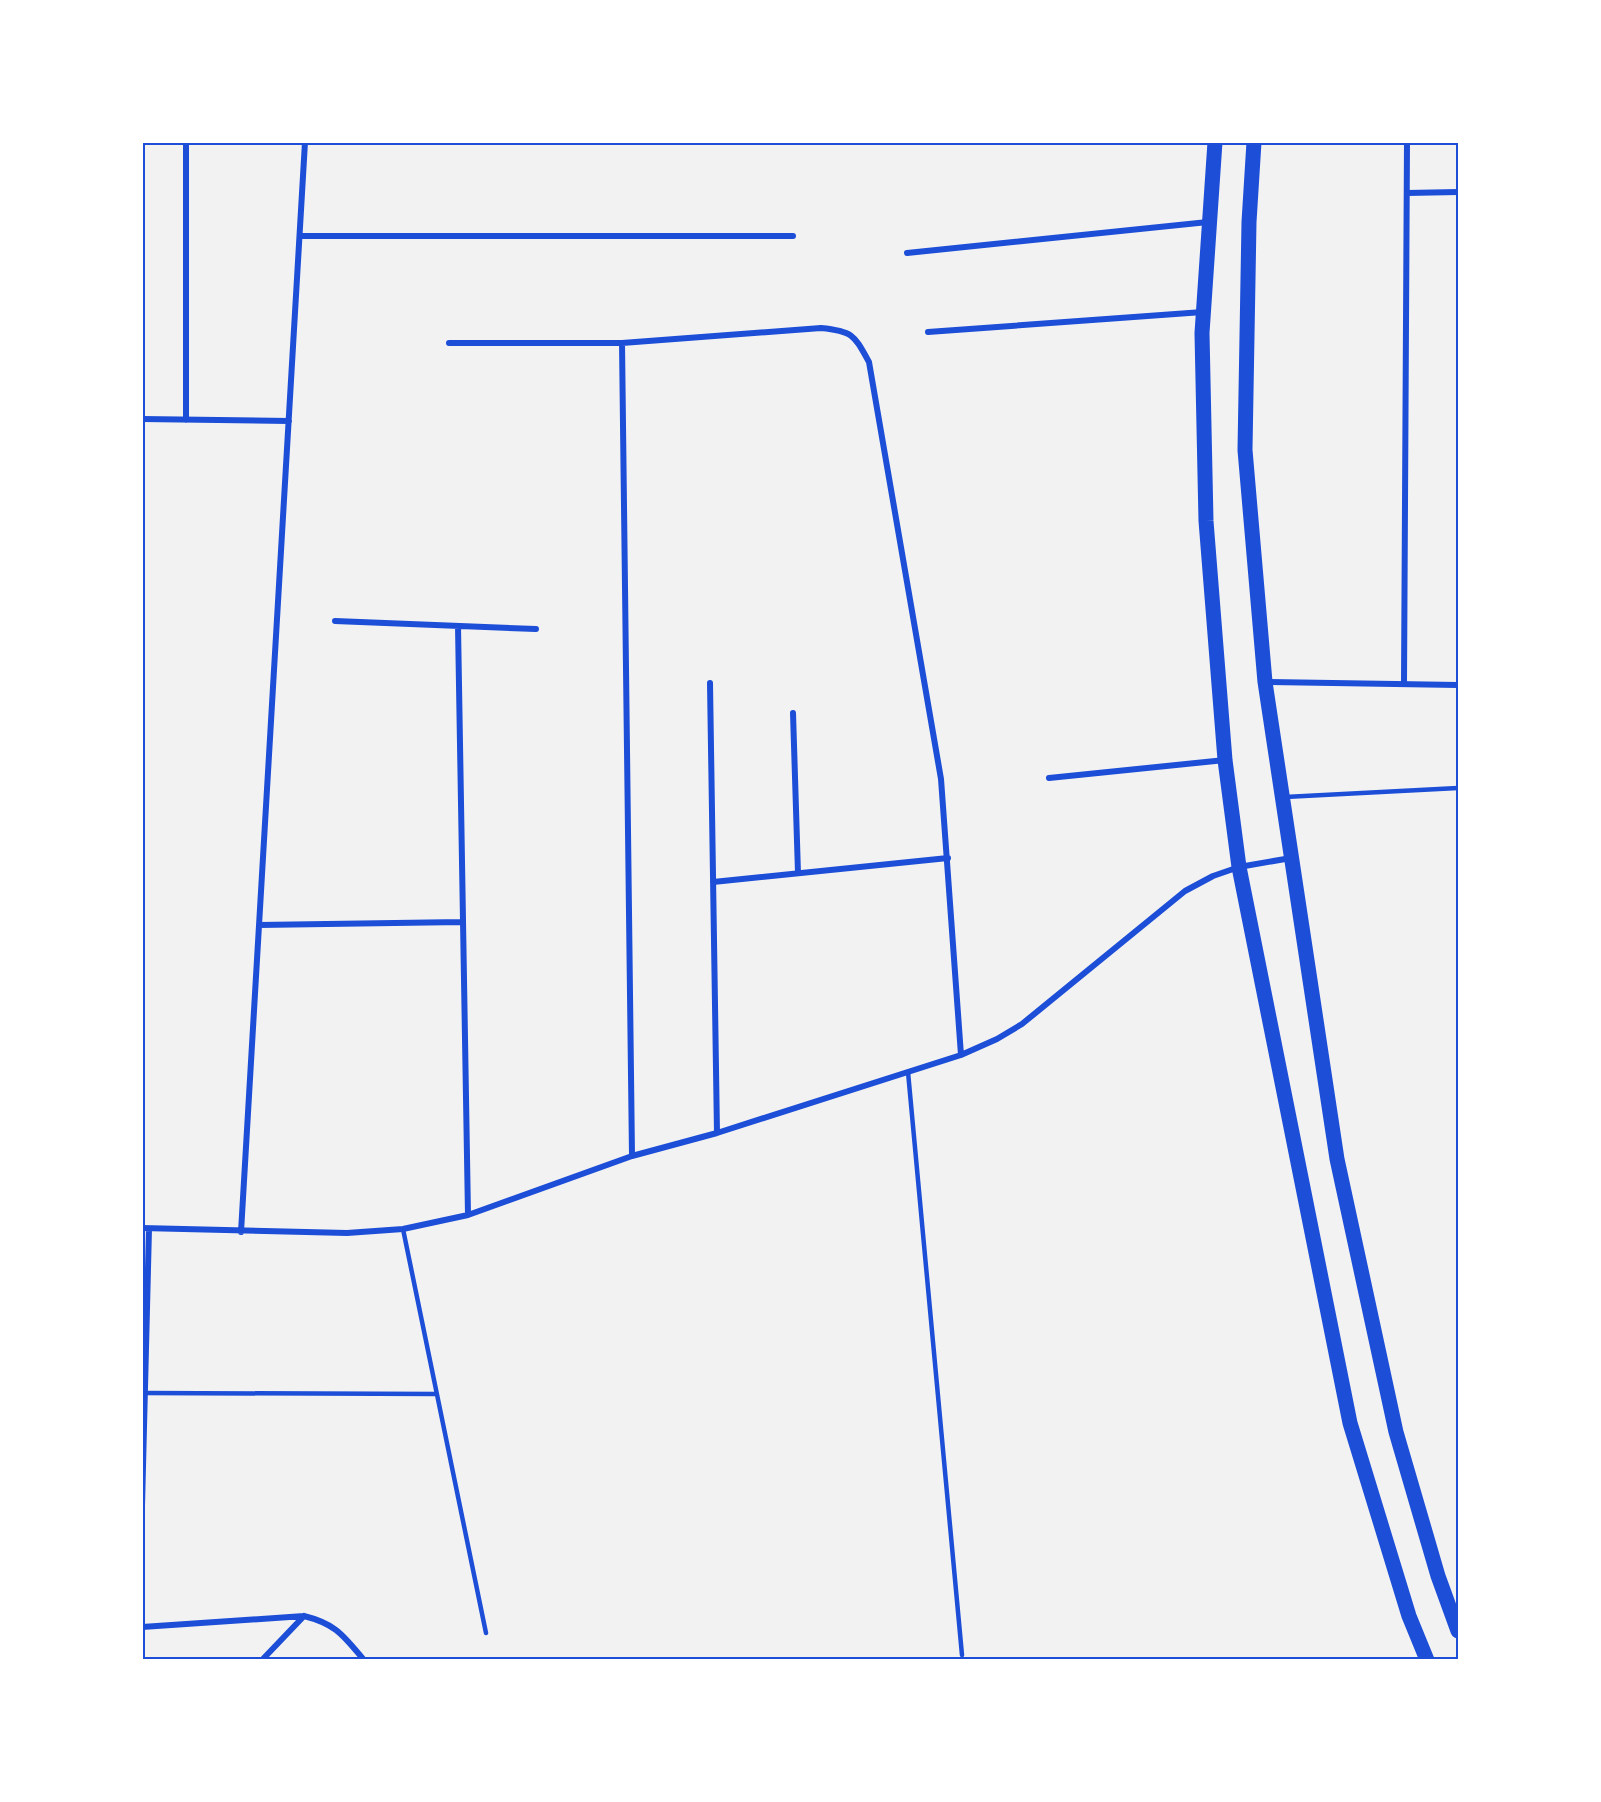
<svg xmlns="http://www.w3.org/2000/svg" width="1601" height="1802" font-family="'PT Sans Narrow',sans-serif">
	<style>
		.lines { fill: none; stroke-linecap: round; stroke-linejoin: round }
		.service { stroke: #1d4ed8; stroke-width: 4.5 }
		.minor { stroke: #1d4ed8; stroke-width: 6 }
		.primary { stroke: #1d4ed8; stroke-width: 15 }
		.neatline { fill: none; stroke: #1d4ed8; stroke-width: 2 }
	</style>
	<rect width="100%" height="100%" fill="#f2f2f2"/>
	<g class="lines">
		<path class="service" d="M1285,797L1458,788
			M908,1072L962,1655
			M403,1229L486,1633
			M145,1393L437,1394"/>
		<path class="minor" d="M186,142V420
			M1407,193L1458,192
			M300,236H793
			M907,253L1208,222
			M928,332L1203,312
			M449,343H622L821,328C853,331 854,335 869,362L941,779L961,1055
			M622,343L632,1156
			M142,419L289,421
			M335,621L536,629
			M458,626L468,1215
			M1267,682L1458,685
			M710,683L717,1133
			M1404,684L1407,142
			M793,713L798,873
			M1049,778L1225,760
			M713,882L948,858
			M259,925L462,922
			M142,1228L347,1233L403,1229L468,1215L632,1156L717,1133L961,1055L997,1039L1022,1024L1185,891L1213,876L1239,867L1291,858
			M241,1232L305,142
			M142,1506L149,1229
			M142,1627L304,1616C336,1624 343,1635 364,1660
			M262,1660L304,1616
			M1117,1660H1125"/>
		<path class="primary" d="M1215,142L1202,333L1206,521L1225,760L1239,867L1350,1423L1409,1616L1427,1660
			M1254,142L1249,222L1245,450L1265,682L1337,1159L1396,1432L1438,1576L1458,1631"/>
	</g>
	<rect width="1601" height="1802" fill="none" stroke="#ffffff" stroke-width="288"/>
	<rect x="144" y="144" width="1313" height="1514" class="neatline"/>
</svg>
